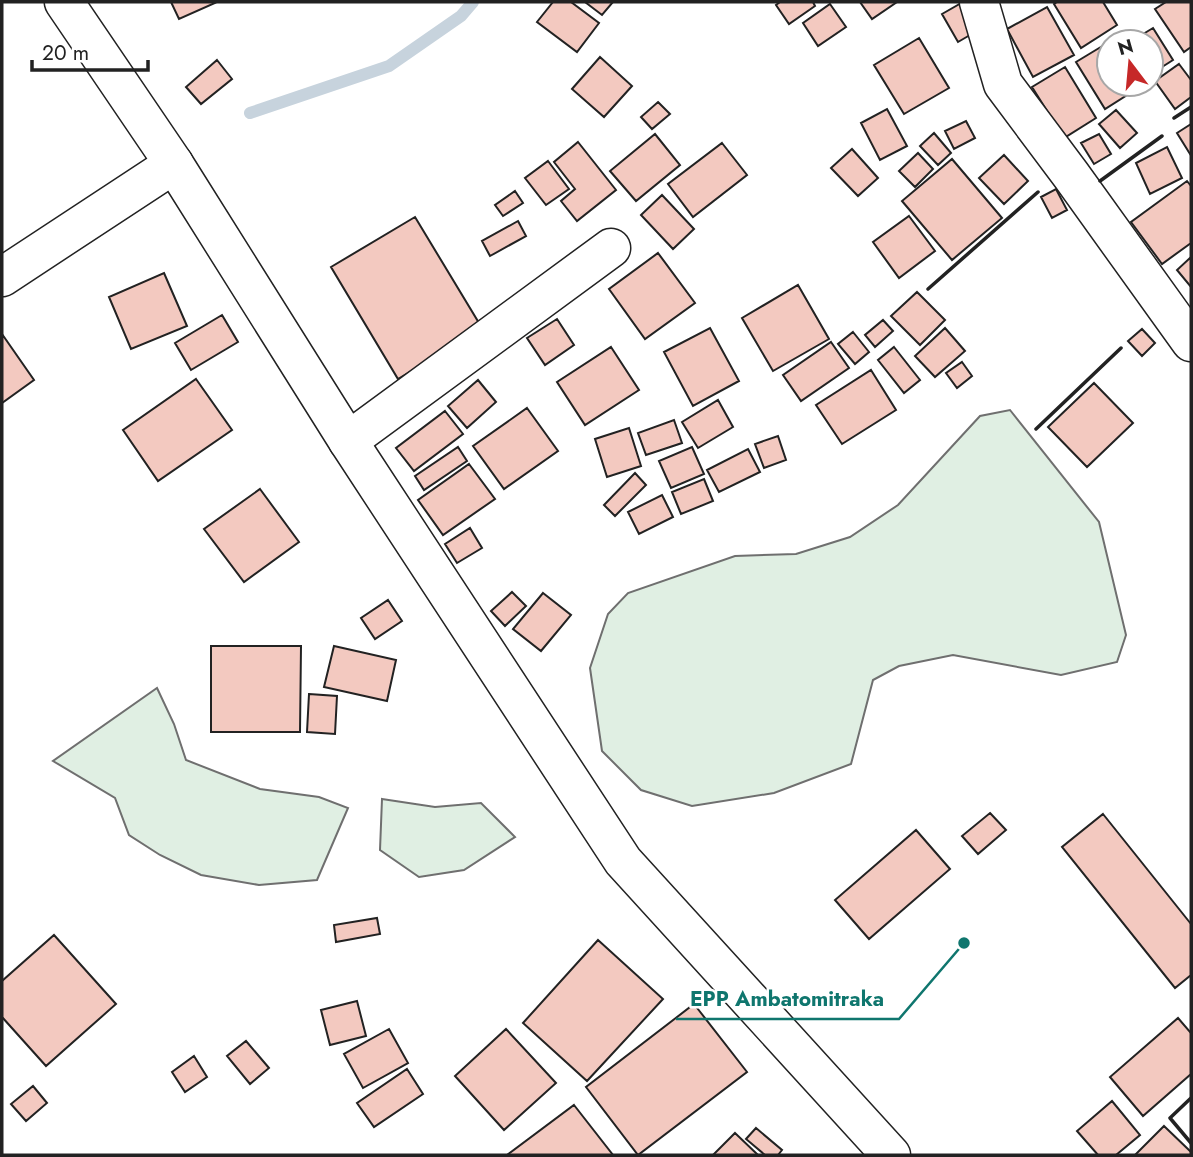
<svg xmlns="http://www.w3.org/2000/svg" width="1193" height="1157" font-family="Jost,sans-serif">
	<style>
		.green { fill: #e0efe3; stroke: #6f6f6f; stroke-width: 2 }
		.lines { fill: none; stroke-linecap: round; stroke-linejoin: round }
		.stream { stroke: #c7d3dd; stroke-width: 12 }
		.building { fill: #f3c9c0; stroke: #222; stroke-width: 2 }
		.minor-casing { stroke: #222; stroke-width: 41 }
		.major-casing { stroke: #222; stroke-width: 41 }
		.minor { stroke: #fff; stroke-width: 38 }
		.major { stroke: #fff; stroke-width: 38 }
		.wall { stroke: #222; stroke-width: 3.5 }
		.leader { fill: none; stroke: #0f766e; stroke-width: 2.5 }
		.callout-dot { fill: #0f766e; stroke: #fff; stroke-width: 2.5 }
		.callout-label { font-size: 21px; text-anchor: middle; font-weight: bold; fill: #0f766e; stroke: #fff; stroke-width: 5; stroke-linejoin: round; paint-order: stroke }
	</style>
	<rect width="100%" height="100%" fill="#fff"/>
	<path class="green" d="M1010,410L1099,522L1126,635L1117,662L1061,675L953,655L899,666L873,680L851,764L774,793L692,806L641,790L602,751L590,668L608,614L628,593L735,556L796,554L850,537L898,505L980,416Z
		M157,688L174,724L186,760L260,789L319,797L348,808L317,880L259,885L201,875L160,855L129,835L115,798L53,761Z
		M382,799L435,807L481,803L515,837L464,870L419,877L380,850Z"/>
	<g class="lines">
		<path class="stream" d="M250,113L389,66L461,16L473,2"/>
	</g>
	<path class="building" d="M171,2H214L215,3L179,19Z
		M553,2H571L599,23L577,52L537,22Z
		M585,2H613L602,15Z
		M780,2H813L815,6L789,24L776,5Z
		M860,2H897L872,19Z
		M963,2L982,28L958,42L942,14Z
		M1057,2H1103L1117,25L1081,48L1054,4Z
		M1166,2H1191V47L1184,52L1155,9Z
		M830,4L846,27L818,46L803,23Z
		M1047,7L1074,55L1033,77L1007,29Z
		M1153,28L1173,60L1151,74V42H1130Z
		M919,38L949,88L904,114L874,65Z
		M1114,39L1116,42H1109V84L1143,85L1105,109L1076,62Z
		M600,57L632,86L604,117L572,89Z
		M217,60L232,79L201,104L186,87Z
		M1179,64L1191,80V97L1175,109L1155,81Z
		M1065,67L1096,118L1064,138L1032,87Z
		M658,102L670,114L652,129L641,117Z
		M887,109L907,146L880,160L861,123Z
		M1116,110L1137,133L1120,148L1099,124Z
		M966,121L975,138L954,149L945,131Z
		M1191,124V153L1190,154L1177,133Z
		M934,133L951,153L938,165L920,146Z
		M655,134L680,165L636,201L610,171Z
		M1099,134L1111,154L1094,164L1081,143Z
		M578,142L616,190L577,221L561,201L575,189L554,162Z
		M722,143L747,175L693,217L668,184Z
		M1167,147L1182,178L1150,194L1136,163Z
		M852,149L878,178L858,196L831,168Z
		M918,153L933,169L915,187L899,171Z
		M1004,155L1028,181L1004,204L979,178Z
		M952,159L1002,218L952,260L902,201Z
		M548,161L569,189L546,205L525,178Z
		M1187,181L1191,186V243L1162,264L1131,222Z
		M1056,189L1067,210L1052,218L1041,197Z
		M515,191L523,203L503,216L495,205Z
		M662,195L694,229L673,249L641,215Z
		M909,216L935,251L899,278L873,242Z
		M415,217L482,328L398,379L331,267Z
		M518,221L526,236L490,256L482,241Z
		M658,253L695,303L645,339L609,289Z
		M1191,257V287L1177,270Z
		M164,273L187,326L131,349L109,297Z
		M798,285L829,339L773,371L742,318Z
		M917,292L945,320L920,345L891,316Z
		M222,315L238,342L191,370L175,343Z
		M557,319L574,345L545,365L527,338Z
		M883,320L893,331L875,347L865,335Z
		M710,328L739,381L693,406L664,352Z
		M945,328L965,351L935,377L915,356Z
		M1142,329L1155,343L1142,356L1128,341Z
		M853,332L869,352L855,364L838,344Z
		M2,334L34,380L2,403Z
		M831,342L849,368L801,401L783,375Z
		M611,347L639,390L585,425L557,382Z
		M894,347L920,380L904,393L878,360Z
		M962,362L972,376L957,388L946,373Z
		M871,370L896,410L842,444L816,405Z
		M196,379L232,430L158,481L123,430Z
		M478,380L496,402L467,428L448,406Z
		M1094,383L1133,423L1087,467L1048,427Z
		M718,400L733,427L698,448L682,422Z
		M527,408L558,451L504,489L473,446Z
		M445,411L463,434L414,471L396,448Z
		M674,420L682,443L646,455L638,433Z
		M629,428L641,466L607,477L595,439Z
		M778,436L786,460L764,468L755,444Z
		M458,447L467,461L424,490L415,476Z
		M692,447L704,474L671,488L659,461Z
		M748,449L760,472L719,492L707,470Z
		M469,464L495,499L443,535L418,500Z
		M635,473L646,485L615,516L604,505Z
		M704,479L713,501L681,514L672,492Z
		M260,489L299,542L244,582L204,529Z
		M662,495L673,517L639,534L628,512Z
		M470,528L482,548L457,563L445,544Z
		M512,592L526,606L505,626L491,611Z
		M543,593L571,615L541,651L513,629Z
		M388,600L402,621L375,639L361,618Z
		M211,646H301L300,732H211Z
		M334,646L396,660L387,701L324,687Z
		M309,694L337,696L335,734L307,732Z
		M990,813L1006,830L978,854L962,836Z
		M1103,814L1191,924V975L1175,988L1062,847Z
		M916,830L950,869L869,939L835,900Z
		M377,918L380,934L336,942L334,925Z
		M54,935L116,1004L46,1066L2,1017V981Z
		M598,940L663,999L587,1081L523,1023Z
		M357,1001L366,1036L330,1045L321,1010Z
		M694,1004L747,1072L638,1155L586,1087Z
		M1178,1018L1191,1033V1074L1143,1116L1110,1077Z
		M389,1029L408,1063L363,1088L344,1054Z
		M506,1029L556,1083L504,1130L455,1076Z
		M246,1041L269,1068L250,1084L227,1056Z
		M194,1056L207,1077L185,1092L172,1072Z
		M407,1069L423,1094L374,1127L357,1103Z
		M33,1086L47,1103L26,1121L11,1104Z
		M1112,1101L1140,1135L1116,1155H1098L1077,1131Z
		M574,1105L613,1155H507Z
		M1164,1126L1191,1152V1155H1135Z
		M756,1128L782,1150L778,1155H765L746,1139Z
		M735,1133L758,1155H713Z"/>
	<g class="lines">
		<defs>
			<path id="minor" d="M979,2L1003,84L1071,175L1191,342
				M2,277L174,164
				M348,441L611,248"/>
			<path id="major" d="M64,2L174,164L348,441L623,861L891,1155"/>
		</defs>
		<use href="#minor" class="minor-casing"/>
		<use href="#major" class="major-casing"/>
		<use href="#minor" class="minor"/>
		<use href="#major" class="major"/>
		<path class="wall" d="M1174,118L1191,107
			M1100,181L1162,136
			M928,289L1038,192
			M1036,429L1121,348
			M1191,1098L1170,1118L1191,1143"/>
	</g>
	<path class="leader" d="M964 943L899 1019H676"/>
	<circle class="callout-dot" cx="964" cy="943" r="7"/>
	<g class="callout-label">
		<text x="787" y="1006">EPP Ambatomitraka</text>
	</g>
	<rect width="1193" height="1157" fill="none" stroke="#222222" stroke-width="7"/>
	<g transform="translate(1130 63) rotate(344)"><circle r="33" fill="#ffffff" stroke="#a7a7a7" stroke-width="2"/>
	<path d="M0-5L12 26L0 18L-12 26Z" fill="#c62828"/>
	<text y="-10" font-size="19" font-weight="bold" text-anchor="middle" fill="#222222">N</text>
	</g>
	<path d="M32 60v10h116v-10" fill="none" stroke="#222222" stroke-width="3.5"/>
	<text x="42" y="60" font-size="21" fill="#222222" stroke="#ffffff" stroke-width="5" paint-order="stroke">20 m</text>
</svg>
